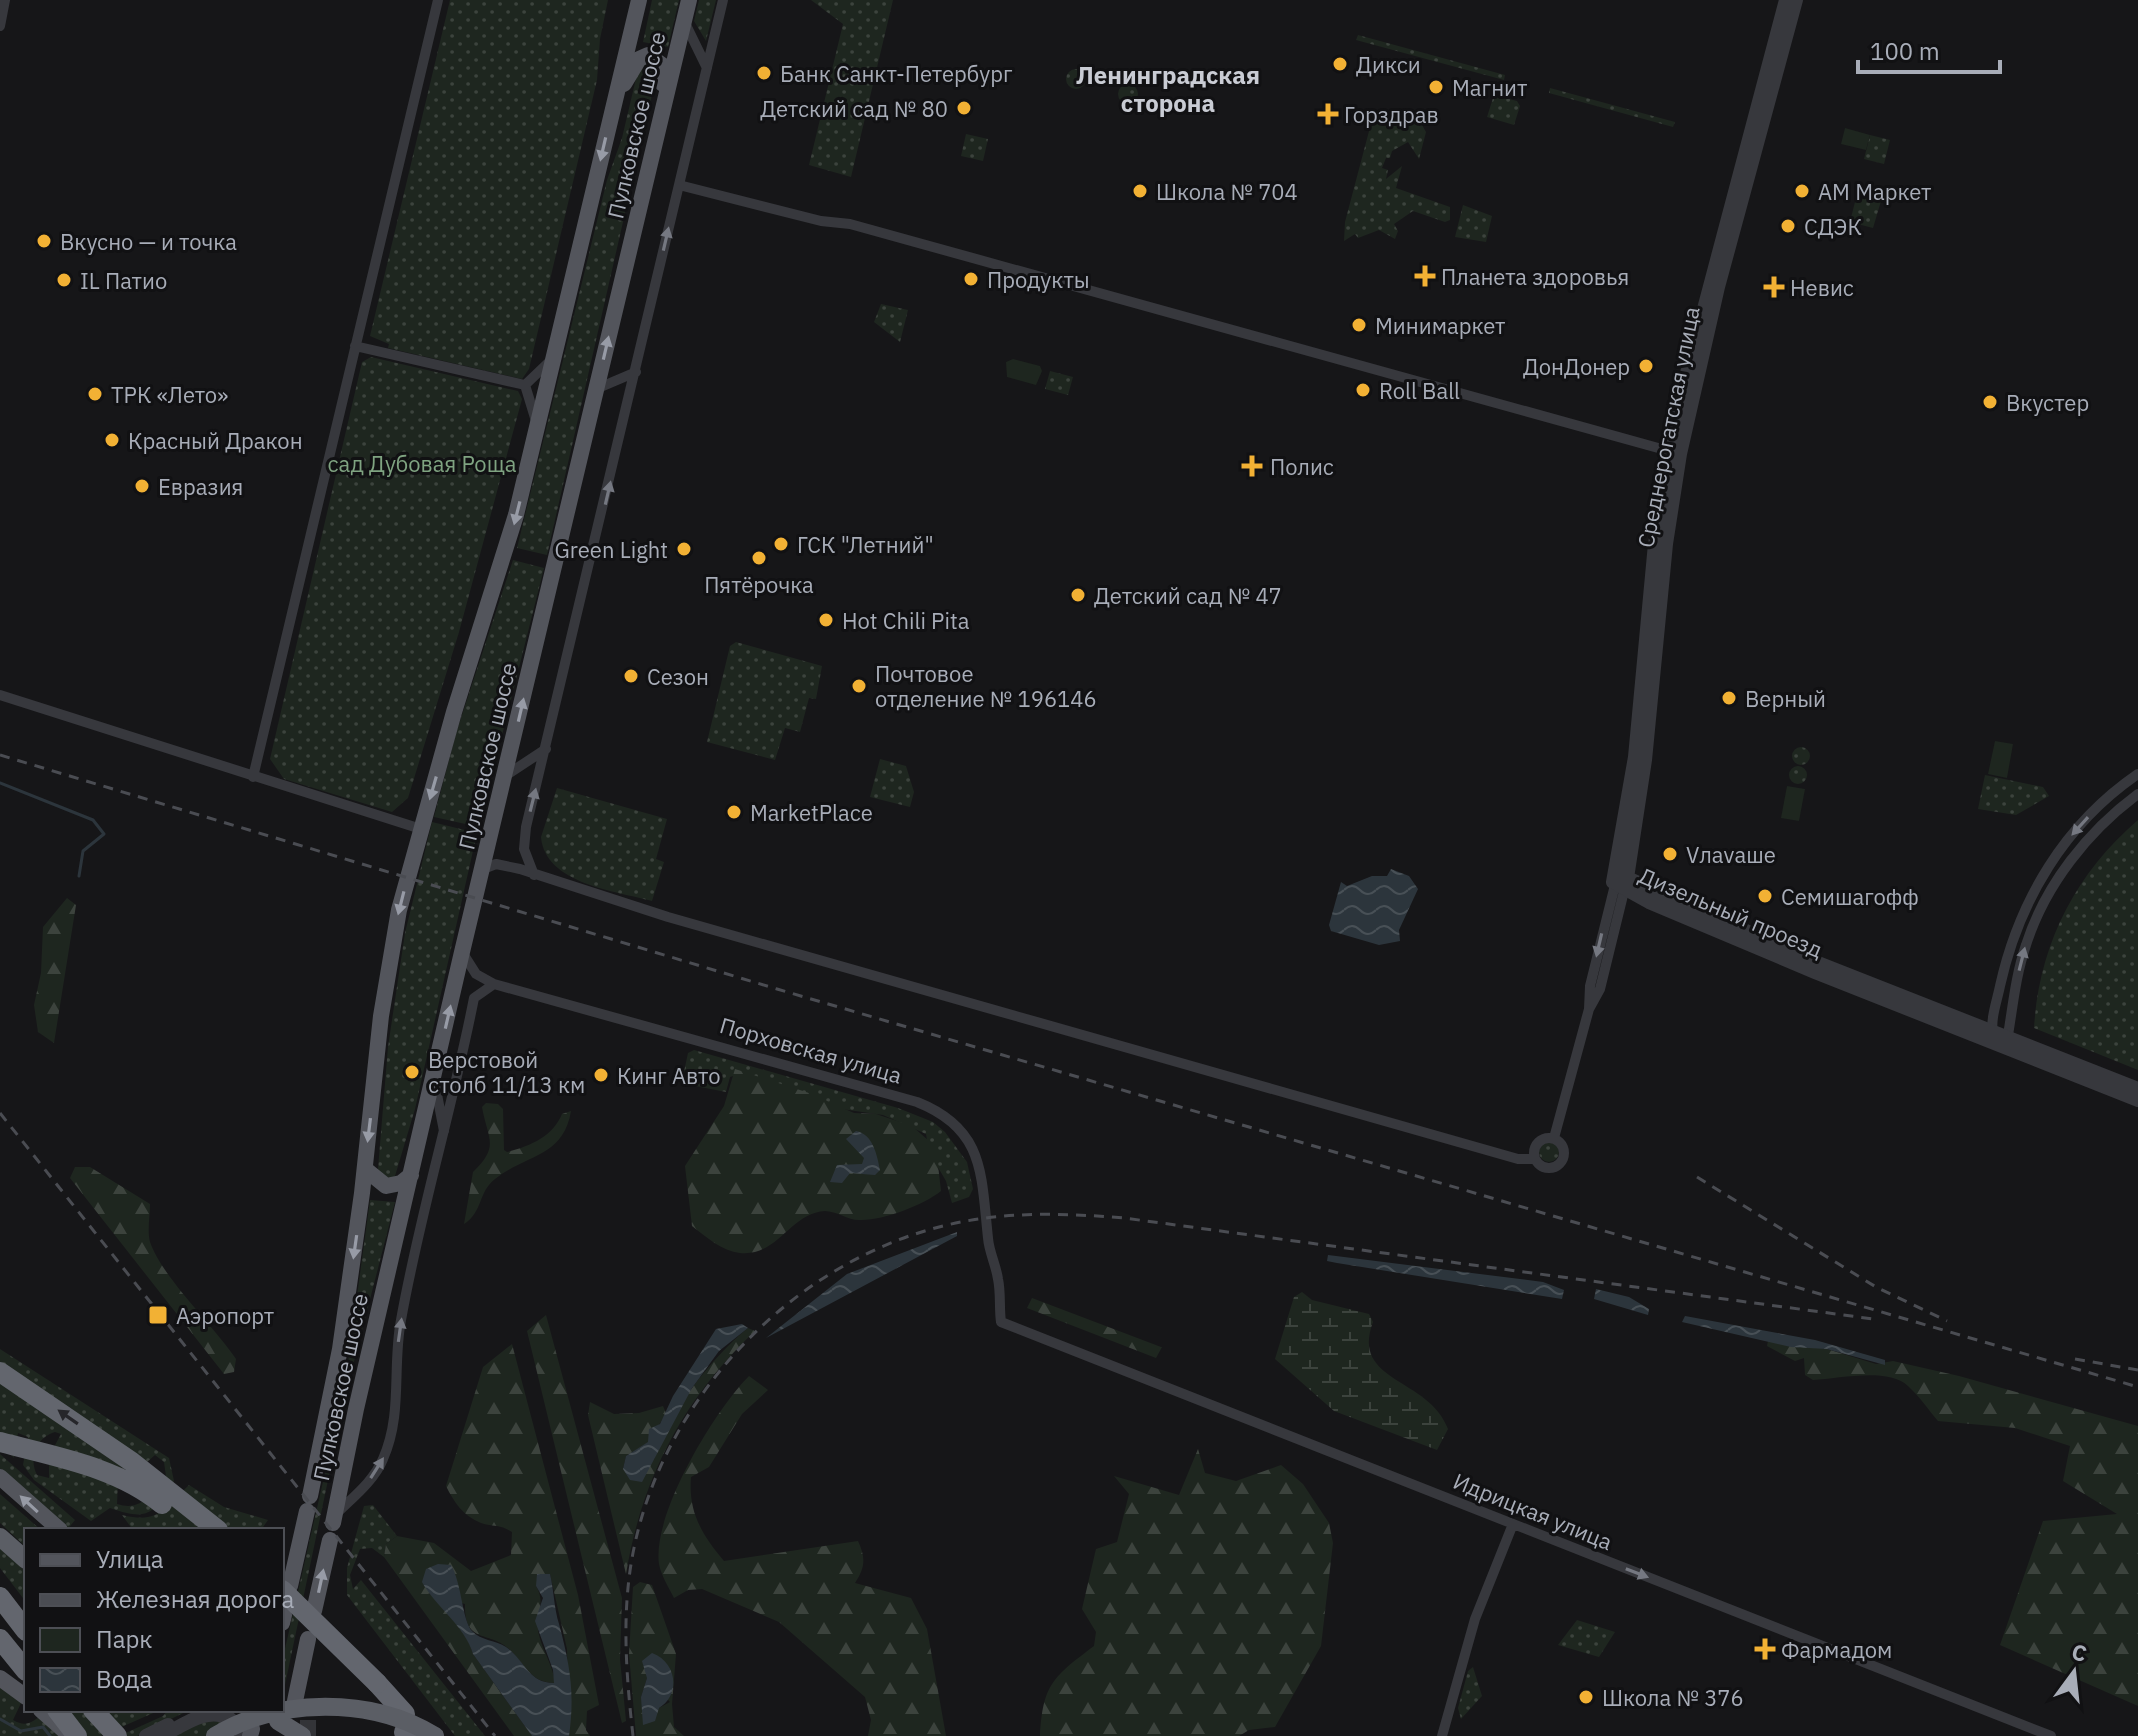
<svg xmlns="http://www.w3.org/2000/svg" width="2138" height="1736" font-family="'IBM Plex Sans',sans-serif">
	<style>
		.green { fill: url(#green-dots) }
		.forest { fill: url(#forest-firs); fill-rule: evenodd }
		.wetland { fill: url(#wetland-marsh) }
		.pitch { fill: #1e261f }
		.water { fill: url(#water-waves) }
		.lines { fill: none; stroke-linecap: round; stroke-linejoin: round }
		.stream { stroke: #2c353c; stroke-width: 3 }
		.primary-tunnel { stroke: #333438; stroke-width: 16; stroke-dasharray: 16 8; stroke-linecap: butt }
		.minor { stroke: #37383d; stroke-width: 10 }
		.tertiary { stroke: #37383d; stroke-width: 14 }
		.primary { stroke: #53555c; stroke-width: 16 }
		.trunk { stroke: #5b5e65; stroke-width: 18 }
		.motorway { stroke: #63666e; stroke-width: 20 }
		.rail { stroke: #4a4c52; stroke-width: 3; stroke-dasharray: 10 8; stroke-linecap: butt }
		.trunk-bridge { stroke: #5b5e65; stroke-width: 18 }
		.motorway-bridge { stroke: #63666e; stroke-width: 20 }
		.oneway { fill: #979ba6 }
		.oneway2 { fill: #757881 }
		.oneway3 { fill: #26262a }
		.poi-dot { fill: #f2b134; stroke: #111113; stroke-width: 3 }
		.labels { text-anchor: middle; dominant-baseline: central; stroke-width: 6; stroke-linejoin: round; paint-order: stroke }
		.poi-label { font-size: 22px; fill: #a8adb8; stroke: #111113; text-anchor: start }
		.street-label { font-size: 22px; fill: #a8adb8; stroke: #111113 }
		.park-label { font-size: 22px; fill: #7fa381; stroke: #111113 }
		.neighbourhood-label { font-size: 24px; font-weight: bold; fill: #c9ccd4; stroke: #111113 }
	</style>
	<defs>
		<pattern id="green-dots" width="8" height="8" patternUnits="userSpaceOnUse" patternTransform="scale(2)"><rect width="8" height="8" fill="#1e261f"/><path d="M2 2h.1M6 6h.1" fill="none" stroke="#3c433d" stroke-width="1.8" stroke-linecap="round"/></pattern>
		<pattern id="forest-firs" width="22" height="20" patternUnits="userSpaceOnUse" patternTransform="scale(2)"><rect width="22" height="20" fill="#1e261f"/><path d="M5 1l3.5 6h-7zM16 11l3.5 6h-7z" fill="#3c433d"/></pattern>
		<pattern id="wetland-marsh" width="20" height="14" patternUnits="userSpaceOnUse" patternTransform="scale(2)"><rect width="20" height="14" fill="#1e261f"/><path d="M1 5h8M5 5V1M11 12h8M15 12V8" fill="none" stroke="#3c433d"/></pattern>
		<pattern id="water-waves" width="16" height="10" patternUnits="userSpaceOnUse" patternTransform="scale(2)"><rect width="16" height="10" fill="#2c353c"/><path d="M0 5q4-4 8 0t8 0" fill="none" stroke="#485056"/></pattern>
	</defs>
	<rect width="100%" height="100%" fill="#161618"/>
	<path class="green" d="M450,0H608L600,39L597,80L529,369L522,379L388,348L389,344L370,336Z
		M652,0H679L668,47L643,42Z
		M699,0H716L706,41L694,21Z
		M811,0H893L851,177L809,165L843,24Z
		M1358,35L1505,75L1504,80L1356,40Z
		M646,63L653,65L654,86L547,555L517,548L607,180L622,138L638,70Z
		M1066 79a10 10 0 1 1 20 0a10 10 0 1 1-20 0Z
		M1118 94a10 10 0 1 1 20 0a10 10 0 1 1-20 0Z
		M1550,88L1675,122L1673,127L1549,93Z
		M1494,95L1517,101L1520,106L1514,125L1487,117Z
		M1379,114L1422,125L1426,132L1419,159L1408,142L1392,151L1390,158H1386L1382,168L1388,170L1386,179L1402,166L1396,188L1450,207V220L1445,222L1413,211L1394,224L1398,231L1395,239L1379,230L1358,238L1355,234L1344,241L1345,222L1373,116Z
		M966,134L988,139L983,161L961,156Z
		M1870,135L1890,140L1884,164L1864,159Z
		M1857,194L1881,201L1873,228L1850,222Z
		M1463,205L1492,216L1486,242L1455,237Z
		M881,304L908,310L900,342L874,322Z
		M371,357L518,391L522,399L459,632L408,798L392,812L284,779L270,759L362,362Z
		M1050,371L1073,377L1068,395L1045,389Z
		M513,560L544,568L479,827L434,817L457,730Z
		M736,642L822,666L816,699L809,698L800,732L785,728L775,760L707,742L730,646Z
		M1792 756a9 9 0 1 1 18 0a9 9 0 1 1-18 0Z
		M880,759L906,766L914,792L910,807L870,797Z
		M1789 775a9 9 0 1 1 18 0a9 9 0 1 1-18 0Z
		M1985,775L2043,787L2049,796L2016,815L1978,809Z
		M557,788L667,819L656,859L664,862L652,901C616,891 545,884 541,837Z
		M2138,820V1070L2034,1028C2039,945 2075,874 2138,820Z
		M432,822L477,833L415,1109L395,1176L391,1179L380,1176L378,1169L388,1047L405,933Z
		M694,1050L898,1108L933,1122L945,1132L967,1162L973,1189L969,1197L952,1203L946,1181L929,1152L926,1134L883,1115L828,1107L742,1073L730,1077L726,1092L685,1084L682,1081L688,1053Z
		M1539 1152a10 10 0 1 1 20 0a10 10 0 1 1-20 0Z
		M370,1200L395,1202L348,1385L282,1699V1662L345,1385Z
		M0,1349L169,1458L174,1481C153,1513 150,1522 110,1508L91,1521L34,1480L23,1465L28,1437L18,1433L14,1458L0,1443V1378L130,1473L53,1449L61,1434L55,1432C37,1437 28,1458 37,1475L49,1478V1460L118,1482L117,1504C142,1512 152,1493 166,1476L164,1462L155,1455L147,1462L0,1365Z
		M0,1454L75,1520L67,1530L0,1472Z
		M189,1485L224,1507L268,1520L261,1530H133L122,1515C159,1524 164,1509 189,1485Z
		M0,1494L41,1530H26V1547L0,1523Z
		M373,1505L397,1536L386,1544L384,1557L372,1548L360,1549L350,1575L353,1589L361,1580L485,1736H455L347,1595V1568L364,1506Z
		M0,1548L26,1572V1602L0,1568Z
		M1577,1620L1615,1632L1599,1657L1558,1645Z
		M1473,1667L1482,1696L1461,1719L1458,1708L1468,1671Z
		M0,1686L21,1703L13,1720C32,1731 36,1714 52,1710C73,1705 135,1710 160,1710L101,1736H0Z
		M168,1710H189L137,1736H119L163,1716Z
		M221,1718L233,1736H174L201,1722Z"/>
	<path class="forest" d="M67,898L76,905L54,1043L38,1032L34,1005L41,973L43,927Z
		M735,1069L809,1093L854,1113L876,1114L912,1126L929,1141L938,1165L941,1191C923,1205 885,1220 861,1220C849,1221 837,1211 825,1211C790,1213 778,1257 740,1253C722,1251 706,1237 692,1226L685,1166L724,1106Z
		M486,1103L498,1104L503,1109L504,1150L507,1152C531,1146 553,1136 562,1114L571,1111C563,1158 526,1154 495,1179C478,1192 483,1212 464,1224L473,1172C500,1146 488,1140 482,1107Z
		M75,1167H90L150,1204C150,1216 147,1231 150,1242C162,1277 213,1325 236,1359L234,1372L224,1374L70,1178Z
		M1032,1298L1161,1347H1162L1156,1358L1027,1308Z
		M546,1315L622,1598L620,1659L626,1721L622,1723L527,1331Z
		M748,1328L755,1331C684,1398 642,1477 626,1574L588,1415L590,1402L614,1414L639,1413L663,1406L666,1413L649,1442L626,1456L623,1469L654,1460C667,1414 712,1357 748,1328Z
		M1768,1341L1827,1349L1876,1364L1893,1361L1959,1376L2138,1426V1706L2000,1645L2043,1521L2117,1514L2063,1481L2070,1446L2015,1428L1938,1421C1928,1409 1919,1396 1908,1386C1888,1367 1838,1379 1813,1380L1805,1375L1804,1358L1795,1361L1767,1346Z
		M512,1344L578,1595L599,1705L587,1711L586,1730L590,1736H569L567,1649L550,1574L536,1586C547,1604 534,1617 539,1635C543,1652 553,1665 555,1683C530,1683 525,1663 508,1648C488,1631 464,1644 465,1604L428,1593C445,1604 468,1634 473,1654L532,1736H514L384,1557L386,1544L397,1536L434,1543L471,1571L511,1555L512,1532C500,1524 493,1527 481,1523C463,1516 454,1502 446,1486L483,1367Z
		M749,1376L768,1390L742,1414L709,1467L691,1477C688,1512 702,1535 724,1561L858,1541C866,1558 865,1568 855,1583L911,1598L927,1629L946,1736H868L871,1720L865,1697L779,1622L702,1589L688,1590L674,1598C669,1588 661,1575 659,1564C652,1514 715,1410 749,1376Z
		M1198,1449L1205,1473L1236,1481L1281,1465L1303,1484L1329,1523L1333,1543L1321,1646L1275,1727L1249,1730L1239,1736H1040C1043,1684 1053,1677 1094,1646L1096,1632L1082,1609L1096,1549L1117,1542L1129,1494L1114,1476L1179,1495Z
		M640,1582L652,1585L676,1654L672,1704L674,1727L684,1736H636L629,1654L633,1587ZM647,1678L670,1702L659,1708L641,1697Z"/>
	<path class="wetland" d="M1302,1292L1312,1300L1369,1314L1373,1322C1350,1383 1429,1377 1448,1429L1437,1450L1334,1411L1275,1359L1294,1297Z"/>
	<path class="pitch" d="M1845,128L1870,135L1866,150L1841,144Z
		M1013,359L1040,366L1042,371L1036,385L1007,377L1006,362Z
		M1995,741L2013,744L2007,778L1988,774Z
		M1787,786L1805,789L1799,821L1781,818Z"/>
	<path class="water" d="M1391,869L1409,876L1418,889L1399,930L1400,941L1379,945L1331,931L1329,925L1341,882L1347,886L1372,876H1387Z
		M856,1131C873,1134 877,1155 880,1170L875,1175L850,1173L842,1183L830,1182L837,1165L862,1164L864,1158L846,1139Z
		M957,1232V1236L766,1338L847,1274Z
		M1328,1255L1543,1282L1564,1290L1562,1299L1337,1263L1327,1261Z
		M1596,1289L1629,1297L1649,1309L1648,1315L1594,1299Z
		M1685,1316L1815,1340L1885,1360V1365L1827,1349L1791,1347L1682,1322Z
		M742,1324L748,1328L719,1351L692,1388L642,1482L630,1480L623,1469L626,1456L648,1442L649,1429L660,1424L673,1396L716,1329Z
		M438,1564L451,1565C462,1584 462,1620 472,1631C481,1641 496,1640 506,1647C525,1660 528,1683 554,1683L553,1670L535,1621L543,1598L536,1586L537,1574H550C554,1591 554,1608 559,1624C570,1665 575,1693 569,1736H532L473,1654C465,1626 435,1606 422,1582L426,1569Z
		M652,1653C677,1662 681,1695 659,1708L655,1721L643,1725L641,1697L647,1678L642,1661Z"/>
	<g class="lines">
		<path class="stream" d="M0,783L93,820L104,834L83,851L79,876
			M0,1719L21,1731L43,1727L50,1736"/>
		<path class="primary-tunnel" d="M308,1736V1700"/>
		<path class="minor" d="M685,23L707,68
			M0,26L5,0
			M679,185L821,221L850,224L1669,451
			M355,346L525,385L548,363
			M525,385L536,421
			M596,389L636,372
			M0,695L421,829
			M505,776L546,749
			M253,777L438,0
			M483,869L496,864L520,869L668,917L1518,1159H1535
			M534,875L524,849L526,827L723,0
			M462,952L476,974L494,984L917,1102C985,1129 981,1174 988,1238C989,1252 996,1265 998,1279C1001,1293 999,1308 1001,1322L2051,1736
			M1589,1009L1590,986L1616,881
			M1993,1035C1990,1019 1997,1001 2000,986C2019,900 2065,824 2138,774
			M2002,1039L2008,1035C2013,1005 2016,974 2026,945C2045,885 2088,831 2138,794
			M435,1084L444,1131
			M1534 1153a15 15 0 1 1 30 0a15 15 0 1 1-30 0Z
			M1554,1138L1589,1009L1600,989L1626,883
			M336,1514C352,1498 374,1481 383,1459C403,1414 392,1367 401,1320C420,1213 453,1106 474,998L494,984
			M1442,1736L1475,1619L1513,1524"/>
		<path class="tertiary" d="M1786,0L1674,422L1655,544L1635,757L1613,882L1649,902L1815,972L2138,1100
			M1796,0L1718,287L1680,454L1666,544L1645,760L1627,878L1818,963L2138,1089
			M241,1733L242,1736
			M146,1736L168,1725
			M162,1736C182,1726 208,1705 230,1719"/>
		<path class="primary" d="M624,84L639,59L648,55L662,65L663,84
			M365,1169L386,1186L401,1183L411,1175
			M0,1477L60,1530
			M310,1496L340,1349L362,1193L381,1016L399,910L454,712L516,515L639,0
			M333,1523L356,1409L462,952L689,0
			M290,1586L307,1511
			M314,1611L330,1540
			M282,1623L284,1615
			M0,1678L26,1697
			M295,1701L308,1639
			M41,1710L67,1733
			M250,1736L252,1729"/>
		<path class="trunk" d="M0,1537L26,1560"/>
		<path class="motorway" d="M0,1372L132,1462L218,1530
			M0,1442C56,1457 117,1467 162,1504
			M0,1597L26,1631
			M0,1639L26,1671
			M377,1683L405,1714
			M57,1710L77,1736
			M93,1710L117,1736
			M404,1732L408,1736"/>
		<path class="rail" d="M0,755L777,989L2138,1387
			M0,1113L495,1736
			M1697,1177L1876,1287L1947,1321
			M2075,1359L2138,1370
			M633,1736C626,1674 621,1610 634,1548C665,1397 792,1263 943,1226C1003,1211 1063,1213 1124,1218L1873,1319"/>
		<path class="trunk-bridge" d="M278,1721L302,1736
			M215,1736C279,1697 372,1697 435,1736"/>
		<path class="motorway-bridge" d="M282,1590L377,1683"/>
	</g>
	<defs><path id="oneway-solid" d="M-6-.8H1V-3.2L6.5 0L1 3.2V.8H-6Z" transform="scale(2)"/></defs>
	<g class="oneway">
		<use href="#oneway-solid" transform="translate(603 149) rotate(103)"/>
		<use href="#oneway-solid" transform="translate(606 348) rotate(-77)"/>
		<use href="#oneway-solid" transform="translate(517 513) rotate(104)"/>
		<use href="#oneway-solid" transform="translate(521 710) rotate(-77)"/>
		<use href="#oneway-solid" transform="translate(433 788) rotate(106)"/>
		<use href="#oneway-solid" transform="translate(401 903) rotate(104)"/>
		<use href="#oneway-solid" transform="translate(448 1017) rotate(-77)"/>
		<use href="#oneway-solid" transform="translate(369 1130) rotate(97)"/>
		<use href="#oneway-solid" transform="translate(355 1247) rotate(98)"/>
		<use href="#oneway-solid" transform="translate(29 1504) rotate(-137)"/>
		<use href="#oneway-solid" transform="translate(321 1581) rotate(-78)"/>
	</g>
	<g class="oneway2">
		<use href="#oneway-solid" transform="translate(666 239) rotate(-77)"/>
		<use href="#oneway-solid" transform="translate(608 493) rotate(-77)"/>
		<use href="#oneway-solid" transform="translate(533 800) rotate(-76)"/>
		<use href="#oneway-solid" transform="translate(2080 826) rotate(132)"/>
		<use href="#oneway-solid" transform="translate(1599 945) rotate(103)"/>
		<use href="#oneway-solid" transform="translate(2022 959) rotate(-76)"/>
		<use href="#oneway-solid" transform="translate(400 1330) rotate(-82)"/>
		<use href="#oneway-solid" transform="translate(377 1468) rotate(-58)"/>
		<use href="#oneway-solid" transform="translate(1637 1573) rotate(21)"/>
	</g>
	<use class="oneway3" href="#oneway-solid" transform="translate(68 1417) rotate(-145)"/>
	<g class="poi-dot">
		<circle cx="1340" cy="64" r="8"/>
		<circle cx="764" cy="73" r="8"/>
		<circle cx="1436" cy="87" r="8"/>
		<circle cx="964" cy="108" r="8"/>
		<path d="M1324 102h8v8h8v8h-8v8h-8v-8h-8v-8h8z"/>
		<circle cx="1140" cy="191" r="8"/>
		<circle cx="1802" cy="191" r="8"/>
		<circle cx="1788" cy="226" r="8"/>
		<circle cx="44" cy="241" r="8"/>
		<path d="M1421 264h8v8h8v8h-8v8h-8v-8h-8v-8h8z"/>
		<circle cx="971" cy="279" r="8"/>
		<circle cx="64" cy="280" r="8"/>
		<path d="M1770 275h8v8h8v8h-8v8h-8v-8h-8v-8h8z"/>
		<circle cx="1359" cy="325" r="8"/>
		<circle cx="1646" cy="366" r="8"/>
		<circle cx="1363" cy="390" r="8"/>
		<circle cx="95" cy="394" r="8"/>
		<circle cx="1990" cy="402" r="8"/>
		<circle cx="112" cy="440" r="8"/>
		<path d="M1248 454h8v8h8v8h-8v8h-8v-8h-8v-8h8z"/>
		<circle cx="142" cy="486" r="8"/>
		<circle cx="781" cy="544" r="8"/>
		<circle cx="684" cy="549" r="8"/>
		<circle cx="759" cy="558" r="8"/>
		<circle cx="1078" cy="595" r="8"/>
		<circle cx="826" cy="620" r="8"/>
		<circle cx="631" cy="676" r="8"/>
		<circle cx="859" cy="686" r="8"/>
		<circle cx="1729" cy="698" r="8"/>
		<circle cx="734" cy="812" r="8"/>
		<circle cx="1670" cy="854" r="8"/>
		<circle cx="1765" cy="896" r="8"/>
		<circle cx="412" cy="1072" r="8"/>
		<circle cx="601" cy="1075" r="8"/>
		<rect x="148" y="1305" width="20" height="20" rx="4"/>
		<path d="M1761 1637h8v8h8v8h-8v8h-8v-8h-8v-8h8z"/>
		<circle cx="1586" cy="1697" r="8"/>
	</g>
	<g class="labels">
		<g class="poi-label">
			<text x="1356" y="64">Дикси</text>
			<text x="780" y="73">Банк Санкт-Петербург</text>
			<text x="1452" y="87">Магнит</text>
			<text x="948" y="108" text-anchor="end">Детский сад № 80</text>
			<text x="1344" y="114">Горздрав</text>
			<text x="1156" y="191">Школа № 704</text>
			<text x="1818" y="191">АМ Маркет</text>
			<text x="1804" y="226">СДЭК</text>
			<text x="60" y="241">Вкусно — и точка</text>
			<text x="1441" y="276">Планета здоровья</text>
			<text x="987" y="279">Продукты</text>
			<text x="80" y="280">IL Патио</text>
			<text x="1790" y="287">Невис</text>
			<text x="1375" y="325">Минимаркет</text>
			<text x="1630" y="366" text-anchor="end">ДонДонер</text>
			<text x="1379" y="390">Roll Ball</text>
			<text x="111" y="394">ТРК «Лето»</text>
			<text x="2006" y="402">Вкустер</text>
			<text x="128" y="440">Красный Дракон</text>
			<text x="1270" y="466">Полис</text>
			<text x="158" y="486">Евразия</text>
			<text x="797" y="544">ГСК "Летний"</text>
			<text x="668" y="549" text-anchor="end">Green Light</text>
			<text x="759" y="584" text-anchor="middle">Пятёрочка</text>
			<text x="1094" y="595">Детский сад № 47</text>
			<text x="842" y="620">Hot Chili Pita</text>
			<text x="875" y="673">Почтовое<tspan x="875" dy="25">отделение № 196146</tspan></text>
			<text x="647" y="676">Сезон</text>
			<text x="1745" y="698">Верный</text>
			<text x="750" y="812">MarketPlace</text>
			<text x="1686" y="854">Vлаvаше</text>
			<text x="1781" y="896">Семишагофф</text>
			<text x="428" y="1059">Верстовой<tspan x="428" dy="25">столб 11/13 км</tspan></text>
			<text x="617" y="1075">Кинг Авто</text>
			<text x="176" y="1315">Аэропорт</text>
			<text x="1781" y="1649">Фармадом</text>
			<text x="1602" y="1697">Школа № 376</text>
		</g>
		<g class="street-label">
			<text transform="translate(636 125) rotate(-77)">Пулковское шоссе</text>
			<text transform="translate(1668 427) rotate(-79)">Среднерогатская улица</text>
			<text transform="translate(487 756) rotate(-77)">Пулковское шоссе</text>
			<text transform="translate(1731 912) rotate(23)">Дизельный проезд</text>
			<text transform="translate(811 1050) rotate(16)">Порховская улица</text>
			<text transform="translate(340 1387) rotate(-78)">Пулковское шоссе</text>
			<text transform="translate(1533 1511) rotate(22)">Идрицкая улица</text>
		</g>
		<g class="park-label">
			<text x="422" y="463">сад Дубовая Роща</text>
		</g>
		<g class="neighbourhood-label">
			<text x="1168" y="75">Ленинградская<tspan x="1168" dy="28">сторона</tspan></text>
		</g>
	</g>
	<rect x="24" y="1528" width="260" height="184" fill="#111113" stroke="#4d4f55" stroke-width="2"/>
	<rect x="40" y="1554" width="40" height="12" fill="#53555c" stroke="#4d4f55" stroke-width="2"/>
	<text x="96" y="1568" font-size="24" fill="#a8adb8">Улица</text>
	<rect x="40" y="1594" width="40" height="12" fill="#4a4c52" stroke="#4d4f55" stroke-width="2"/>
	<text x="96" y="1608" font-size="24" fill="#a8adb8">Железная дорога</text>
	<rect x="40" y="1628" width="40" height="24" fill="#1e261f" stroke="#4d4f55" stroke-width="2"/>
	<text x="96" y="1648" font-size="24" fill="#a8adb8">Парк</text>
	<rect x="40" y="1668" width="40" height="24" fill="url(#water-waves)" stroke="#4d4f55" stroke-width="2"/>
	<text x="96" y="1688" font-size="24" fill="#a8adb8">Вода</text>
	<g transform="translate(2074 1672) rotate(15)" stroke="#111113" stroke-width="6" paint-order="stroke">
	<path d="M0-6L14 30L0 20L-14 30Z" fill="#a8adb8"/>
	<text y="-12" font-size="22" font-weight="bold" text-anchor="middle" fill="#a8adb8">С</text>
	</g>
	<path d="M1858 60v12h142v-12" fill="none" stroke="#a8adb8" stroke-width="4"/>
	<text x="1870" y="60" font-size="24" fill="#a8adb8" stroke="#111113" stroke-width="6" paint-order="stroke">100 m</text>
</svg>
